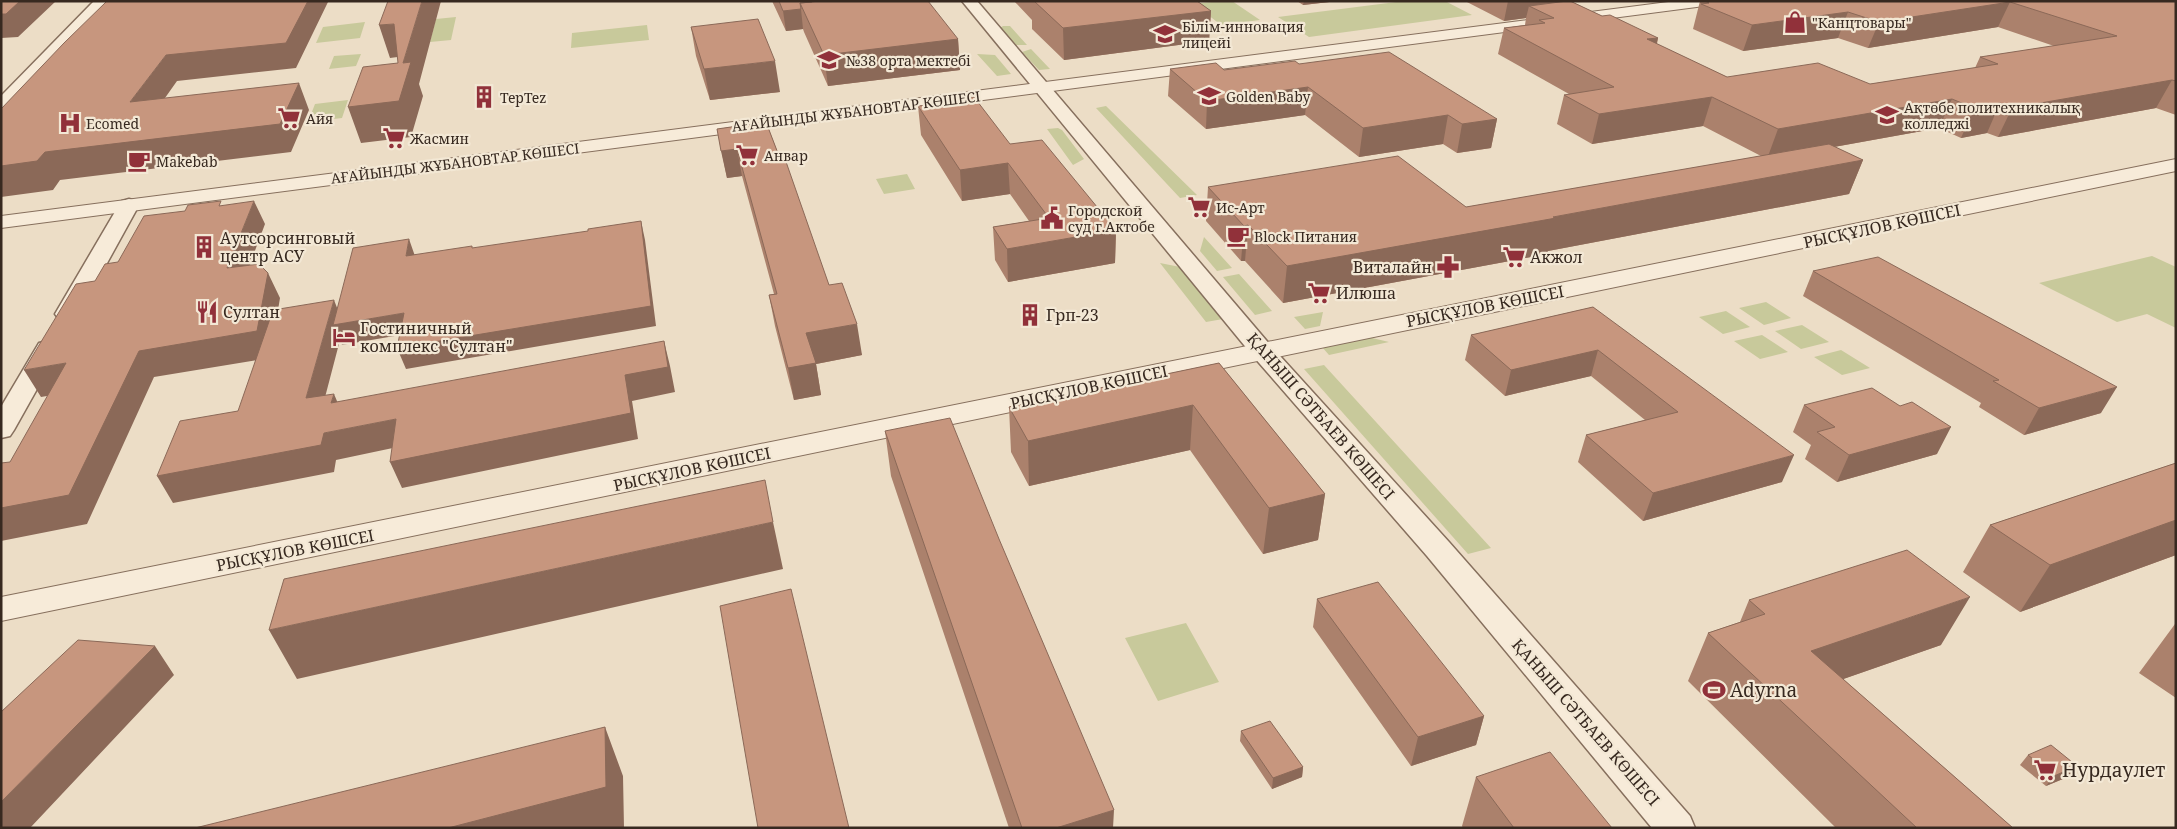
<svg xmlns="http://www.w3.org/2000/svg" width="2177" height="829" font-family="'Noto Serif',serif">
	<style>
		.green { fill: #c8c99b }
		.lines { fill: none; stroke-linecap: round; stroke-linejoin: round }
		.minor-casing { stroke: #866f5d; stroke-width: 3 }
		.tertiary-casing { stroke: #866f5d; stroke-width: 2 }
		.minor { fill: #f7ebd9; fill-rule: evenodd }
		.tertiary { fill: #f7ebd9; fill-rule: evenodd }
		.wall { fill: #ab816c }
		.shaded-wall { fill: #8b6958 }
		.building { fill: #c7967e; stroke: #8b6958 }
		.labels { text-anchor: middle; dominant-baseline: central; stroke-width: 4.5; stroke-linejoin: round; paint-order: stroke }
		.far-poi-label { font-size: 14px; fill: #372920; stroke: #f3e8d5; text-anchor: start }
		.far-street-label { font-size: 14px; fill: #372920; stroke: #f3e8d5 }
		.street-label { font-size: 16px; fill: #372920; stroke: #f3e8d5 }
		.poi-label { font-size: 16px; fill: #372920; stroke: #f3e8d5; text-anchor: start }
		.near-poi-label { font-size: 19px; fill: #372920; stroke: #f3e8d5; text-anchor: start }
	</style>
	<rect width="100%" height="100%" fill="#ecddc6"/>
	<path class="green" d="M1220,1H1232L1260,20L1221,25L1194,4Z
		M1404,1H1445L1472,15L1309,37L1278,17Z
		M456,17L451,40L430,42L436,19Z
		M365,22L360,38L316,43L323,27Z
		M647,25L649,40L571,48L572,33Z
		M1003,26H1010L1027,45H1014L1000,28Z
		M1031,49L1050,69L1039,70L1022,52Z
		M361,54L356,66L329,69L334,56Z
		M977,54L995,55L1011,74L997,76Z
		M348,100L342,118L308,122L315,104Z
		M1106,106L1197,195L1180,198L1096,108Z
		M1058,128L1062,130L1084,159L1073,165L1047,129Z
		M907,174L915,189L884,194L876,179Z
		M1204,237L1232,268L1217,271L1200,251Z
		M2152,256L2176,267V328L2147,314L2117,322L2039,283Z
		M1160,263L1180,267L1223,319L1206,322Z
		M1239,274L1272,311L1255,315L1223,277Z
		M1766,302L1791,318L1764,325L1739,308Z
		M1726,311L1750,327L1723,334L1699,317Z
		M1323,312L1320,326L1305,329L1294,317Z
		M1802,325L1829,342L1801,349L1775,331Z
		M1762,335L1788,352L1760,359L1734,341Z
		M1368,337L1389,342L1329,355L1322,347Z
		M1841,350L1870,368L1842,375L1814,357Z
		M1324,365L1491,548L1468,554L1304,369Z
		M1186,623L1219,682L1158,701L1125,638Z"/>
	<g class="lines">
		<defs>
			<path id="minor" d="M94,1H109L7,110L1,111V96Z
				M962,1H977L1271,346L1449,542L1690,816L1695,828H1652L1427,556L1253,356Z
				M129,199L136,201L139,205L79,314L75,319L67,321L59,319L55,314L119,205L122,201Z
				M48,341L57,343L60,348L14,430L10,436L1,438V407L39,343Z"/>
			<path id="tertiary" d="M1676,1H1719L1712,5L1,228V216Z
				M2176,159V171L1,621V597Z"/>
		</defs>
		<use href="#minor" class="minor-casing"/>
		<use href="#tertiary" class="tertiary-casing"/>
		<use href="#minor" class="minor"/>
		<use href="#tertiary" class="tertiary"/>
	</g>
	<path class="wall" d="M772,1H812V2L958,39L960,70L828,86L804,32L803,29L786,31Z
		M1014,1H1197L1211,11L1209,41L1064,60L1032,29V20Z
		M1297,1H1338L1303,5Z
		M1465,1H1570L1602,16L1658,38L1657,44L1727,77L1870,84L1975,68L1980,57L2054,46L1998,27L1868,48L1838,38L1743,51L1693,29L1700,1H2176V115L2156,108L1998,137L1987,133L1961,138L1939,128L1834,147L1863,160L1849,194L1548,251L1547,254L1283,303L1245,261H1241L1206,221L1208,187L1466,207L1761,156L1703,126L1592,144L1557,124L1564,95L1569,94L1498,54L1504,28L1525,25L1526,18L1504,21Z
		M691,27L780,92L710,100L696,56Z
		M1299,64L1497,119L1491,148L1457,153L1443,144L1359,157L1305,115L1206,129L1168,96L1170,69L1224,70Z
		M927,103L1010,144L1116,230L1115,263L1008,282L995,260L993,227L1029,221L1010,194L962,201L921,135L918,106L927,105Z
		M766,122L829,285L862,355L816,364L821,395L794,400L775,326L769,295L774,294L742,176L727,178L717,129Z
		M1813,271L2101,413L2024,435L1979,407L1981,403L1803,296Z
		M1593,307L1782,482L1643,521L1578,462L1586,435L1645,420L1591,376L1505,396L1465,360L1471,335Z
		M1219,363L1325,494L1318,540L1263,554L1190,450L1029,486L1011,452L1009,407Z
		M1804,405L1900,406L1937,454L1837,482L1805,459L1811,445L1793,432Z
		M885,431L1113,828H1009L891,476Z
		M2176,463V555L2020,612L1963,572L1990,525Z
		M1317,599L1484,716L1476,745L1411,766L1313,627Z
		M1749,600L1941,645L1843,679L2013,828H1836L1688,681L1708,633L1740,622Z
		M2175,624H2176V698L2139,673Z
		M1241,731L1303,767L1302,777L1272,789L1240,741Z
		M2028,755L2077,766L2070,776L2046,786L2020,765Z
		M1476,777L1612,828H1463L1462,826Z"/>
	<path class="shaded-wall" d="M20,1H56L18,37L1,38V14Z
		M308,1L328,2L296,68L177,81L143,129L130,102L166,55Z
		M422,1H441L419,84L423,96L411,137L361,143L348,107L403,63Z
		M1304,1H1338L1303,5Z
		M1508,1H1570L1529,6L1526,18L1504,21Z
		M2010,2L1998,27L1868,48L1879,22Z
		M801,9L803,29L786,31L783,11Z
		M1211,11L1209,41L1064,60L1063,28Z
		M1848,12L1838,38L1743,51L1752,25Z
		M394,24L405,56L390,58L379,25Z
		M1658,38L1651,64L1647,39Z
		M958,39L960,70L828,86L824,55Z
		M775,61L780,92L710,100L704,69Z
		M2172,80L2156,108L1998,137L2012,108Z
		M299,83L309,110L291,152L60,180L53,190L1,197V149L45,152Z
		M1308,87L1305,115L1206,129L1207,101Z
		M1712,97L1703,126L1592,144L1599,114Z
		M1952,99L1939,128L1767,159L1778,129Z
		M2000,103L1987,133L1961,138L1974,108Z
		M1448,115L1443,144L1359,157L1363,128Z
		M1497,119L1491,148L1457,153L1462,124Z
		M737,149L742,176L727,178L721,151Z
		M1863,160L1849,194L1548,251L1547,254L1283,303L1287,266Z
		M1008,163L1010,194L962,201L960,170Z
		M254,201L265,224L239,293L227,268Z
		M641,221L645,240L656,326L406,369L397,348Z
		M1248,225L1245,261H1241L1244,226Z
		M1116,230L1115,263L1008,282L1007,249Z
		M409,239L416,259L406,256Z
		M268,273L280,298L270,358L154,377L87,524L1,541V508L139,351Z
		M334,300L343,323L404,313L412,333L342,345L340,340L318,424L306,398Z
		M857,324L862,355L816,364L821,395L794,400L788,368L806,333Z
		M664,341L670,366L675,392L632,401L638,439L402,488L390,462L625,375Z
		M1598,350L1591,376L1505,396L1511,370Z
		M66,363L82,390L41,397L24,370Z
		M2117,387L2101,413L2024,435L2039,408Z
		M334,394L345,420L331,403Z
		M1193,405L1190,450L1029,486L1028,441Z
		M396,419L407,445L336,460L334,472L173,503L157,476L324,433Z
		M1951,427L1937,454L1837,482L1849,455Z
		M1794,455L1782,482L1643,521L1653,493Z
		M1325,494L1318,540L1263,554L1269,508Z
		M2176,520V555L2020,612L2050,565Z
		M773,522L783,569L297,679L269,630Z
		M1970,597L1941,645L1786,699L1811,651Z
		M155,646L174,675L30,828H1V802Z
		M1484,716L1476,745L1411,766L1418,737Z
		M605,727L623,776L624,828H448Z
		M2077,766L2070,776L2046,786L2054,776Z
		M1303,767L1302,777L1272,789L1273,778Z
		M1114,810L1113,828H1056Z"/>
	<path class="building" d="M1,1H20L6,14H1Z
		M107,1H308L286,43L166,55L130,102L299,83L280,124L45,152L37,161L1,166V109L64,43Z
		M388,1H422L403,63L411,62L399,101L348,107L363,67L398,63L394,24L379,25Z
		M779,1H812V2L800,3L801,9L783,11Z
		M820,1H928L958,39L824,55L800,3Z
		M1034,1H1197L1211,11L1063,28Z
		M1567,1H1570L1602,16L1610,15L1658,38L1647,39L1727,77L1818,63L1870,84L1998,64L1980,57L2117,36L2010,2L1879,22L1848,12L1752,25L1701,4L1709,3L1705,1H2176V81L2172,80L2012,108L2000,103L1974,108L1952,99L1778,129L1712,97L1599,114L1564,95L1614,87L1504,28L1545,23L1539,20L1554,18L1529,6Z
		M758,19L775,61L704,69L691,27Z
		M1389,52L1497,119L1462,124L1448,115L1363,128L1308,87L1207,101L1170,69L1216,63L1224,70L1295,61L1299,64Z
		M974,97L1010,144L1042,140L1116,230L1007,249L993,227L1049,218L1008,163L960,170L918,106L928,105L927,103Z
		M766,122L779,156H784L829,285L842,283L857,324L806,333L816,363L788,368L769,295L777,294L737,149L721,151L717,129Z
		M1829,144L1863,160L1553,217L1556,218L1287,266L1248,225L1244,226L1208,187L1398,156L1466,207Z
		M221,201L219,206L254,201L227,268L259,264L268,273L257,331L139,351L69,495L1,508V463L10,462L66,363L24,370L76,284L95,281L105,264L118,262L144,216L185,211L188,205Z
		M641,221L651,306L397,348L404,313L333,325L353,248L409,239L406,256L472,246V248L588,231V229Z
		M1878,257L2117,387L2039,408L1993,381L1999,380L1813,271Z
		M334,300L306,398L334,394L331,403L664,341L668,367L625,375L631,413L390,462L396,419L324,433L321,445L157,476L180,421L238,411L273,310Z
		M1593,307L1794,455L1653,493L1586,435L1678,412L1598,350L1511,370L1471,335Z
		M1219,363L1325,494L1269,508L1193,405L1028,441L1009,407Z
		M1872,388L1900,406L1912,402L1951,427L1849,455L1817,432L1835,427L1804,405Z
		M950,418L999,539L1114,810L1056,828H1022L885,431Z
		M2176,463V520L2050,565L1990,525Z
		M765,480L773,522L269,630L284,579Z
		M1907,550L1970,597L1811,651L2013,828H1917L1708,633L1765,614L1749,600Z
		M1378,582L1484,716L1418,737L1317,599Z
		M791,589L849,828H758L720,606Z
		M78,640L155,646L1,802V712Z
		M1270,721L1303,767L1273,778L1241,731Z
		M605,727L606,787L448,828H195Z
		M2051,745L2077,766L2054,776L2028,755Z
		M1550,752L1612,828H1514L1476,777Z"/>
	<defs>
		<symbol id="shop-bare" viewBox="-9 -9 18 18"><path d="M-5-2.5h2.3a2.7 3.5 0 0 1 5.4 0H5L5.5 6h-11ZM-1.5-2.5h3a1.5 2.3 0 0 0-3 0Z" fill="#91313a" stroke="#f3e8d5" stroke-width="2.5" paint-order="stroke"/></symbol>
		<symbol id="school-bare" viewBox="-9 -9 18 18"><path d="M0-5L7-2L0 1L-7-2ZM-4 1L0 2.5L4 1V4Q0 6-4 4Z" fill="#91313a" stroke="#f3e8d5" stroke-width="2.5" paint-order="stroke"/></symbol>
		<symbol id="building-bare" viewBox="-9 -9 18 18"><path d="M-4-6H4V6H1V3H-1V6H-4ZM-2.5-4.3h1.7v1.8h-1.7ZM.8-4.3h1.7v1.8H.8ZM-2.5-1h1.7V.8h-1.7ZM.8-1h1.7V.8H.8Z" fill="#91313a" stroke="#f3e8d5" stroke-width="2.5" paint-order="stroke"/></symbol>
		<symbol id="university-bare" viewBox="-9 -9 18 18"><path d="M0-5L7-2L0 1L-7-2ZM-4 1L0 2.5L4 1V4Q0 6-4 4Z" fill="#91313a" stroke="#f3e8d5" stroke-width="2.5" paint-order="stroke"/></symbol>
		<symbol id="supermarket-bare" viewBox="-9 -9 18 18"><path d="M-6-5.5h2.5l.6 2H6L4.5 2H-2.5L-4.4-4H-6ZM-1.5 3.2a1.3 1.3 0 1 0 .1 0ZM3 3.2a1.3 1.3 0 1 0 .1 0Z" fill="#91313a" stroke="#f3e8d5" stroke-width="2.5" paint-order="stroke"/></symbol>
		<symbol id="hospital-bare" viewBox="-9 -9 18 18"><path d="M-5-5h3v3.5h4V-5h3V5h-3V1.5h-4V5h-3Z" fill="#91313a" stroke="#f3e8d5" stroke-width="2.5" paint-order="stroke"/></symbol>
		<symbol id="cafe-bare" viewBox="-9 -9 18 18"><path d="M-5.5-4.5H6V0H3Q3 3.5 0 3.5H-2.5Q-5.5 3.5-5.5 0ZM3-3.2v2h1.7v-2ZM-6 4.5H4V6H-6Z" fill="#91313a" stroke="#f3e8d5" stroke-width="2.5" paint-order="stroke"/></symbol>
		<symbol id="civic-bare" viewBox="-9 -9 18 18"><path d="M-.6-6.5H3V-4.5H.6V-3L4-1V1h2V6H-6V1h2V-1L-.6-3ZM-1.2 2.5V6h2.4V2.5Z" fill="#91313a" stroke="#f3e8d5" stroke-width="2.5" paint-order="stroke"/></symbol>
		<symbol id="pharmacy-bare" viewBox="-9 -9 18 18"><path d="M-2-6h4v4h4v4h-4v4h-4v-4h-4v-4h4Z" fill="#91313a" stroke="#f3e8d5" stroke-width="2.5" paint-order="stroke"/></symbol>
		<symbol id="restaurant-bare" viewBox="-9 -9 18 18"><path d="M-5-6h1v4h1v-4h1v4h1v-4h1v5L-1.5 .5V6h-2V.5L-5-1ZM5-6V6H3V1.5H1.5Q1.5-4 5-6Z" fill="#91313a" stroke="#f3e8d5" stroke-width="2.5" paint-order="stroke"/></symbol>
		<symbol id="hotel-bare" viewBox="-9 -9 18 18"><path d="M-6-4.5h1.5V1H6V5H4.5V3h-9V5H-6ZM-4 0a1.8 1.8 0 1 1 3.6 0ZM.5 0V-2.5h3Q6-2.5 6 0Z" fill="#91313a" stroke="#f3e8d5" stroke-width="2.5" paint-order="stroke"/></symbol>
		<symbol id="stadium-bare" viewBox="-9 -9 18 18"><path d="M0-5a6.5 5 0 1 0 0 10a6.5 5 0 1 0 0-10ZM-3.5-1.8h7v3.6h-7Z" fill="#91313a" stroke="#f3e8d5" stroke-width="2.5" paint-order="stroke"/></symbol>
	</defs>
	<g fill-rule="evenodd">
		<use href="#shop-bare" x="1779" y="6" width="32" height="32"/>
		<use href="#school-bare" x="1149" y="18" width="32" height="32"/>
		<use href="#school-bare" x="813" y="44" width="32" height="32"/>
		<use href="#school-bare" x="1193" y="80" width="32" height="32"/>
		<use href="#building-bare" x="468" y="81" width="32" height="32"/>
		<use href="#university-bare" x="1871" y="99" width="32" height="32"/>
		<use href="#supermarket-bare" x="273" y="102" width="32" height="32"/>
		<use href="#hospital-bare" x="54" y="107" width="32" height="32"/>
		<use href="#supermarket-bare" x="378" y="122" width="32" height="32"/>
		<use href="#supermarket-bare" x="731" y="139" width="32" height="32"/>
		<use href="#cafe-bare" x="123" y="145" width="32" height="32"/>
		<use href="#supermarket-bare" x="1183" y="191" width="32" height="32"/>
		<use href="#civic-bare" x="1036" y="202" width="32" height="32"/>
		<use href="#cafe-bare" x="1222" y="220" width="32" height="32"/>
		<use href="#building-bare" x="188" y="231" width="32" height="32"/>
		<use href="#supermarket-bare" x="1498" y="241" width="32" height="32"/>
		<use href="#pharmacy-bare" x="1432" y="251" width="32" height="32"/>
		<use href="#supermarket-bare" x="1303" y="277" width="32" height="32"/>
		<use href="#restaurant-bare" x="191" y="296" width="32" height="32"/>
		<use href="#building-bare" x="1014" y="299" width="32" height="32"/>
		<use href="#hotel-bare" x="328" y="321" width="32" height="32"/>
		<use href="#stadium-bare" x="1698" y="674" width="32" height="32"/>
		<use href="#supermarket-bare" x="2029" y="754" width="32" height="32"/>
	</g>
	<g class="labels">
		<g class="far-poi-label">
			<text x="1812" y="22">"Канцтовары"</text>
			<text x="1182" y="26">Білім-инновация<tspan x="1182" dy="16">лицейі</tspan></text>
			<text x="846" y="60">№38 орта мектебі</text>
			<text x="1226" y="96">Golden Baby</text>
			<text x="500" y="97">TepTez</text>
			<text x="1904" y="107">Ақтөбе политехникалық<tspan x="1904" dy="16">колледжі</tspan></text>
			<text x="306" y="118">Айя</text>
			<text x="86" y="123">Ecomed</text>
			<text x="410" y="138">Жасмин</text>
			<text x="764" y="155">Анвар</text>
			<text x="156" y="161">Makebab</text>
			<text x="1216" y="207">Ис-Арт</text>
			<text x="1068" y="210">Городской<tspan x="1068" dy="16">суд г.Актобе</tspan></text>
			<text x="1254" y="236">Block Питания</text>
		</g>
		<g class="far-street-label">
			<text transform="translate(856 111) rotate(-7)">АҒАЙЫНДЫ ЖҰБАНОВТАР КӨШЕСІ</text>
			<text transform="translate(455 163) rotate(-7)">АҒАЙЫНДЫ ЖҰБАНОВТАР КӨШЕСІ</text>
		</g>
		<g class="street-label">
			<text transform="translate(1882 226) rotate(-12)">РЫСҚҰЛОВ КӨШСЕІ</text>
			<text transform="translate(1485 306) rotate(-11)">РЫСҚҰЛОВ КӨШСЕІ</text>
			<text transform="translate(1089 387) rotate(-12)">РЫСҚҰЛОВ КӨШСЕІ</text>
			<text transform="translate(1321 416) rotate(49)">ҚАНЫШ СӘТБАЕВ КӨШЕСІ</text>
			<text transform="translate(692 469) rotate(-12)">РЫСҚҰЛОВ КӨШСЕІ</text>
			<text transform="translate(295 550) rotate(-11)">РЫСҚҰЛОВ КӨШСЕІ</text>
			<text transform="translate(1586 722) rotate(49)">ҚАНЫШ СӘТБАЕВ КӨШЕСІ</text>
		</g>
		<g class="poi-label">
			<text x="220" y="238">Аутсорсинговый<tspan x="220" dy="18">центр АСУ</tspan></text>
			<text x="1530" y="257">Акжол</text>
			<text x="1432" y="267" text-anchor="end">Виталайн</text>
			<text x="1336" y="293">Илюша</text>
			<text x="223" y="312">Султан</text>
			<text x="1046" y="315">Грп-23</text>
			<text x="360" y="328">Гостиничный<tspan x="360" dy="18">комплекс "Султан"</tspan></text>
		</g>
		<g class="near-poi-label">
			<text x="1730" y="690">Adyrna</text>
			<text x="2062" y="770">Нурдаулет</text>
		</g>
	</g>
	<rect width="2177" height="829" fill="none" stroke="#372920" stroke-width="5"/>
</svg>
